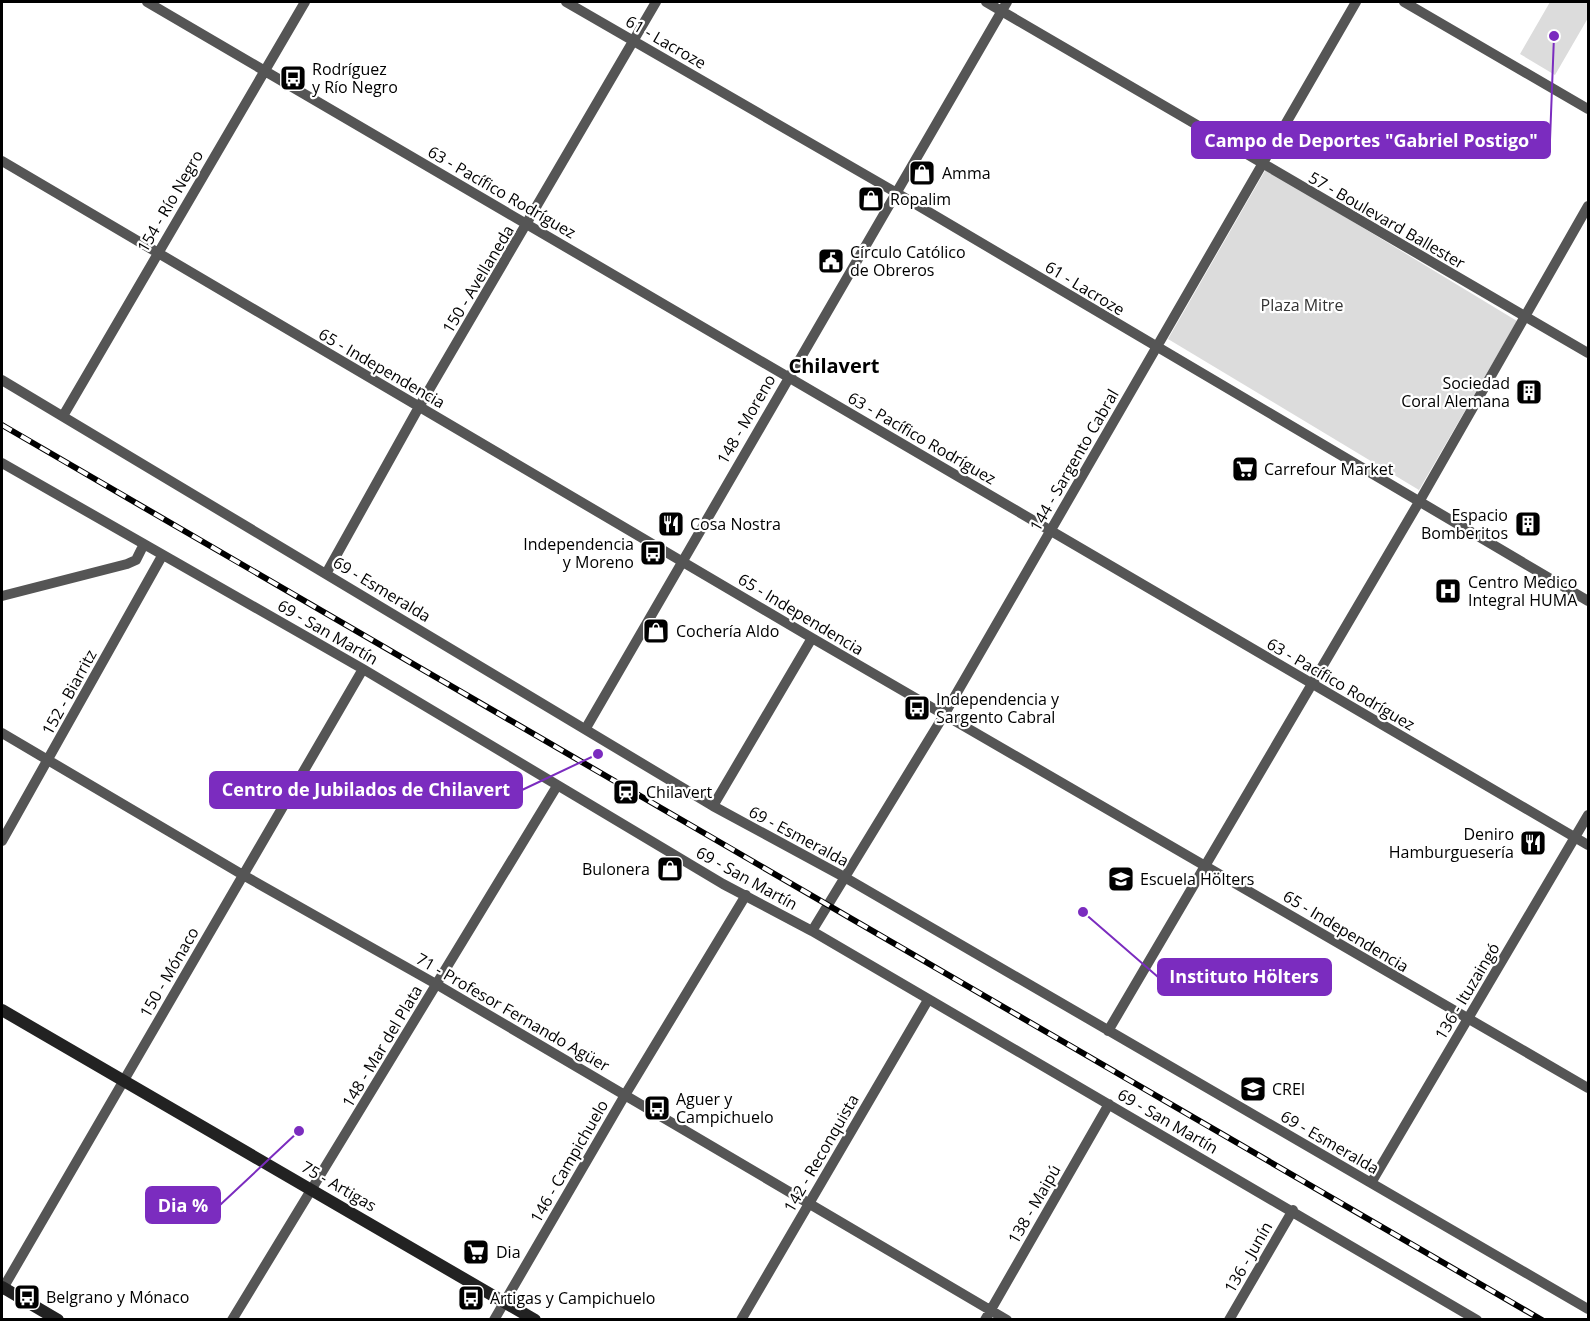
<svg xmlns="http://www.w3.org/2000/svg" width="1590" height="1321" font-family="'Open Sans',sans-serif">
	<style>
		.green { fill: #dcdcdc }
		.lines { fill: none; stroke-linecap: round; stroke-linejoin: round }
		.street { stroke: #555; stroke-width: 10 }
		.secondary { stroke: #222; stroke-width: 12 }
		.rail-casing { stroke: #000; stroke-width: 6 }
		.rail { stroke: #fff; stroke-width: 4; stroke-dasharray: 11; stroke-linecap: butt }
		.labels { text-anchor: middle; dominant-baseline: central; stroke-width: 4.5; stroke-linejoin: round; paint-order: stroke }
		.street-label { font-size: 16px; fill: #000; stroke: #fff }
		.poi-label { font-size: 16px; fill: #000; stroke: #fff; text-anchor: start }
		.park-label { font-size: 16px; fill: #333; stroke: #fff }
		.quarter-label { font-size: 20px; font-weight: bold; fill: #000; stroke: #fff }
		.leader { fill: none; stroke: #7b2cbf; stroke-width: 2 }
		.callout-dot { fill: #7b2cbf; stroke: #fff; stroke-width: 2 }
		.callout { fill: #7b2cbf; stroke: #7b2cbf; stroke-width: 2 }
		.callout-label { font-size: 18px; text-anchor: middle; font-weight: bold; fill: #fff }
	</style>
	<rect width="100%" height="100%" fill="#fff"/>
	<path class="green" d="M1550,2H1588V18L1555,75L1520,54Z
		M1266,169L1517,321L1419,490L1168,339Z"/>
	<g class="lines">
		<path class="street" d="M147,2L1588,845
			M566,2L895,192L1588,601
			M986,2L1588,353
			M1404,2L1588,109
			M2,161L812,638L1588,1088
			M2,380L713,806L846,878L1588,1309
			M63,416L305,2
			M2,463L363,669L723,884L812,931L1477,1320
			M327,572L419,407L656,2
			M2,596L127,564L136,560L143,546
			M586,728L1007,2
			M2,733L243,875L436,984L1007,1320
			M713,806L812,638
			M2,841L162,556
			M812,931L944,715L1356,2
			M1108,1031L1419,502L1588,206
			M1371,1183L1588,815
			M2,1290L363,669
			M232,1320L557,786
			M494,1320L625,1095L746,895
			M741,1320L928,1000
			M985,1320L1109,1104
			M1229,1320L1293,1210"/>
		<path class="secondary" d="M2,1010L535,1320
			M2,1287L58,1320"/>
		<defs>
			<path id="rail" d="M2,425L1542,1320"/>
		</defs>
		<use href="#rail" class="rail-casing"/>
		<use href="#rail" class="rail"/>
	</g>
	<defs>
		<symbol id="bus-square" viewBox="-11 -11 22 22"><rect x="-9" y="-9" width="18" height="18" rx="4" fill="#000" stroke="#fff"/><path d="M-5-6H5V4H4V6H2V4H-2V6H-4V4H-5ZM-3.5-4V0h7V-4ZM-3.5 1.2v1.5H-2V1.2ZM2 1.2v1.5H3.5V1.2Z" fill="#fff"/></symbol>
		<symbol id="shop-square" viewBox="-11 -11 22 22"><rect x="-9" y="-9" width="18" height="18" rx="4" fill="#000" stroke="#fff"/><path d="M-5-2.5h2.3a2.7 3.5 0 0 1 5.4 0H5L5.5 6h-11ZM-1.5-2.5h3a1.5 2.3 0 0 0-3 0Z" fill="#fff"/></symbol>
		<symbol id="civic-square" viewBox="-11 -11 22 22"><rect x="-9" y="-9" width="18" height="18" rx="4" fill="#000" stroke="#fff"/><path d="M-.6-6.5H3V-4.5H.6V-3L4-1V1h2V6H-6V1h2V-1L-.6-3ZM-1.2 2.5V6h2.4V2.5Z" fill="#fff"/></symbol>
		<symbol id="building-square" viewBox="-11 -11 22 22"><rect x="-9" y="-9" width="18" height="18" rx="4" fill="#000" stroke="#fff"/><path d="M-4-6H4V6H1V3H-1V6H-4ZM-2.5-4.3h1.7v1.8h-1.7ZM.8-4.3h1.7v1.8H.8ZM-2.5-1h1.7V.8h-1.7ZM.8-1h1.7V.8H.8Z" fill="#fff"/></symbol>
		<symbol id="supermarket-square" viewBox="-11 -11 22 22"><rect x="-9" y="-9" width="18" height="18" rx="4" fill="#000" stroke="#fff"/><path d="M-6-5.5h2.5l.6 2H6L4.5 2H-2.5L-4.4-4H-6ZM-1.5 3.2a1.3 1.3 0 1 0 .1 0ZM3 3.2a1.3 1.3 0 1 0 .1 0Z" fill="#fff"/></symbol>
		<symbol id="restaurant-square" viewBox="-11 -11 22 22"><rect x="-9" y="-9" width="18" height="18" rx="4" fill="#000" stroke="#fff"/><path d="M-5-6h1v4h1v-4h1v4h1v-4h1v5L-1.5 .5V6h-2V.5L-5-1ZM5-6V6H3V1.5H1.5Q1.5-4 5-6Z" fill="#fff"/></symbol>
		<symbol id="hospital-square" viewBox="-11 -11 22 22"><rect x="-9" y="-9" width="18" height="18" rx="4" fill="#000" stroke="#fff"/><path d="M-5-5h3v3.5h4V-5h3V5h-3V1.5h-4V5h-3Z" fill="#fff"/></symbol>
		<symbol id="station-square" viewBox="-11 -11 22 22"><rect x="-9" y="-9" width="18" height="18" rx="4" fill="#000" stroke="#fff"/><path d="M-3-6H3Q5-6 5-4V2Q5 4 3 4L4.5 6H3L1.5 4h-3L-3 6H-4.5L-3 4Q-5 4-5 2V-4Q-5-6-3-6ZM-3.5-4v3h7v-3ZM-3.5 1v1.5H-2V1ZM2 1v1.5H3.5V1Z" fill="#fff"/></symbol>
		<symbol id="school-square" viewBox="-11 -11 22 22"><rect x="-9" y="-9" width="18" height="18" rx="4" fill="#000" stroke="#fff"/><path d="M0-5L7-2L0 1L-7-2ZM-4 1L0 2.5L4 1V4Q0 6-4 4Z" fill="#fff"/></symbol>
	</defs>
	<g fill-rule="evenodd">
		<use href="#bus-square" x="278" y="63" width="30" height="30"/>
		<use href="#shop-square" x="907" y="158" width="30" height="30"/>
		<use href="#shop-square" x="856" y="184" width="30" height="30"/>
		<use href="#civic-square" x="816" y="246" width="30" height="30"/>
		<use href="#building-square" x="1514" y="377" width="30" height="30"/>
		<use href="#supermarket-square" x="1230" y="454" width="30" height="30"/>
		<use href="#restaurant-square" x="656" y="509" width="30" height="30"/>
		<use href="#building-square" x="1513" y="509" width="30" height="30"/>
		<use href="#bus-square" x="638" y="538" width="30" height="30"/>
		<use href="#hospital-square" x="1433" y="576" width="30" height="30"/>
		<use href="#shop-square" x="641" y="616" width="30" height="30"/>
		<use href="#bus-square" x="902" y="693" width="30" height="30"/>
		<use href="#station-square" x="611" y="777" width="30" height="30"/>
		<use href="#restaurant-square" x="1518" y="828" width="30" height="30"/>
		<use href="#shop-square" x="655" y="854" width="30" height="30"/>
		<use href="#school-square" x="1106" y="864" width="30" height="30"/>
		<use href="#school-square" x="1238" y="1074" width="30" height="30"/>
		<use href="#bus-square" x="642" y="1093" width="30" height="30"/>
		<use href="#supermarket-square" x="461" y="1237" width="30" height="30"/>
		<use href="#bus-square" x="12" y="1282" width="30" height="30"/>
		<use href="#bus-square" x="456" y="1283" width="30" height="30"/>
	</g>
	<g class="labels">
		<g class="street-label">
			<text transform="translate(666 42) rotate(30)">61 - Lacroze</text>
			<text transform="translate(502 192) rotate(30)">63 - Pacífico Rodríguez</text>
			<text transform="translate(170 201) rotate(-60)">154 - Río Negro</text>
			<text transform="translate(1387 220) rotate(30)">57 - Boulevard Ballester</text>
			<text transform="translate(478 279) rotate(-59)">150 - Avellaneda</text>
			<text transform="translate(1085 288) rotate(31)">61 - Lacroze</text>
			<text transform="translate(382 368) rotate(30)">65 - Independencia</text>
			<text transform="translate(746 419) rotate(-60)">148 - Moreno</text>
			<text transform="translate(922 438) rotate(30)">63 - Pacífico Rodríguez</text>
			<text transform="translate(1074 460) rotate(-60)">144 - Sargento Cabral</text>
			<text transform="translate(382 589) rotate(31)">69 - Esmeralda</text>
			<text transform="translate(801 614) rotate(31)">65 - Independencia</text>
			<text transform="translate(328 632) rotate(30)">69 - San Martín</text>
			<text transform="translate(1341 684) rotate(30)">63 - Pacífico Rodríguez</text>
			<text transform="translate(69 692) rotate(-61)">152 - Biarritz</text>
			<text transform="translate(799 836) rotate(28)">69 - Esmeralda</text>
			<text transform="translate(747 878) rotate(29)">69 - San Martín</text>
			<text transform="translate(1346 931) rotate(31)">65 - Independencia</text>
			<text transform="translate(169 972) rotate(-60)">150 - Mónaco</text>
			<text transform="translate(1467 991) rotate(-59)">136 - Ituzaingó</text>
			<text transform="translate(513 1012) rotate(30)">71 - Profesor Fernando Agüer</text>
			<text transform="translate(382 1046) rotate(-59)">148 - Mar del Plata</text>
			<text transform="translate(1168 1121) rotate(30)">69 - San Martín</text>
			<text transform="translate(1330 1142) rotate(30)">69 - Esmeralda</text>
			<text transform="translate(821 1153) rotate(-60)">142 - Reconquista</text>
			<text transform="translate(569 1161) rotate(-60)">146 - Campichuelo</text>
			<text transform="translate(339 1186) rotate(30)">75 - Artigas</text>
			<text transform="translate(1034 1204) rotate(-60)">138 - Maipú</text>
			<text transform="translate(1248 1257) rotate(-60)">136 - Junín</text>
		</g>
		<g class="poi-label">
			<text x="312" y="69">Rodríguez<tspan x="312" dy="18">y Río Negro</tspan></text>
			<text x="942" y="173">Amma</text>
			<text x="890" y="199">Ropalim</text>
			<text x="850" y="252">Círculo Católico<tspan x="850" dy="18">de Obreros</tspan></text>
			<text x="1510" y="383" text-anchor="end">Sociedad<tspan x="1510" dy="18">Coral Alemana</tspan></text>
			<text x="1264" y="469">Carrefour Market</text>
			<text x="1508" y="515" text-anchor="end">Espacio<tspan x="1508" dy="18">Bomberitos</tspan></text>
			<text x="690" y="524">Cosa Nostra</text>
			<text x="634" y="544" text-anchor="end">Independencia<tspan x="634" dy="18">y Moreno</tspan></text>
			<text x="1468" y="582">Centro Medico<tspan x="1468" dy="18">Integral HUMA</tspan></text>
			<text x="676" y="631">Cochería Aldo</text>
			<text x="936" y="699">Independencia y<tspan x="936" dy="18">Sargento Cabral</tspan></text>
			<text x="646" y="792">Chilavert</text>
			<text x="1514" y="834" text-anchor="end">Deniro<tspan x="1514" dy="18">Hamburguesería</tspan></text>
			<text x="650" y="869" text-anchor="end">Bulonera</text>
			<text x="1140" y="879">Escuela Hölters</text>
			<text x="1272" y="1089">CREI</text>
			<text x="676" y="1099">Aguer y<tspan x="676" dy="18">Campichuelo</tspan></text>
			<text x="496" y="1252">Dia</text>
			<text x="46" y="1297">Belgrano y Mónaco</text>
			<text x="490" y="1298">Artigas y Campichuelo</text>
		</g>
		<g class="park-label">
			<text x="1302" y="305">Plaza Mitre</text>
		</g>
		<g class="quarter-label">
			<text x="834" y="365">Chilavert</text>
		</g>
	</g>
	<path class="leader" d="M1554 36L1550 140M598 754L522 790M1083 912L1158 977M299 1131L220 1205"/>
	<g class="callout-dot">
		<circle cx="1554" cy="36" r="6"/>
		<circle cx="598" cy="754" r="6"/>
		<circle cx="1083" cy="912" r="6"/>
		<circle cx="299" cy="1131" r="6"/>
	</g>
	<g class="callout">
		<rect x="1192" y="122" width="358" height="36" rx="6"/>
		<rect x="210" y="772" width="312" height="36" rx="6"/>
		<rect x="1158" y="959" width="173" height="36" rx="6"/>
		<rect x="146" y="1187" width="74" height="36" rx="6"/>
	</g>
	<g class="callout-label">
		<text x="1371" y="147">Campo de Deportes "Gabriel Postigo"</text>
		<text x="366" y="796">Centro de Jubilados de Chilavert</text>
		<text x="1244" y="983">Instituto Hölters</text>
		<text x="183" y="1212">Dia %</text>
	</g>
	<rect width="1590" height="1321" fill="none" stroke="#000000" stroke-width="6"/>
</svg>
